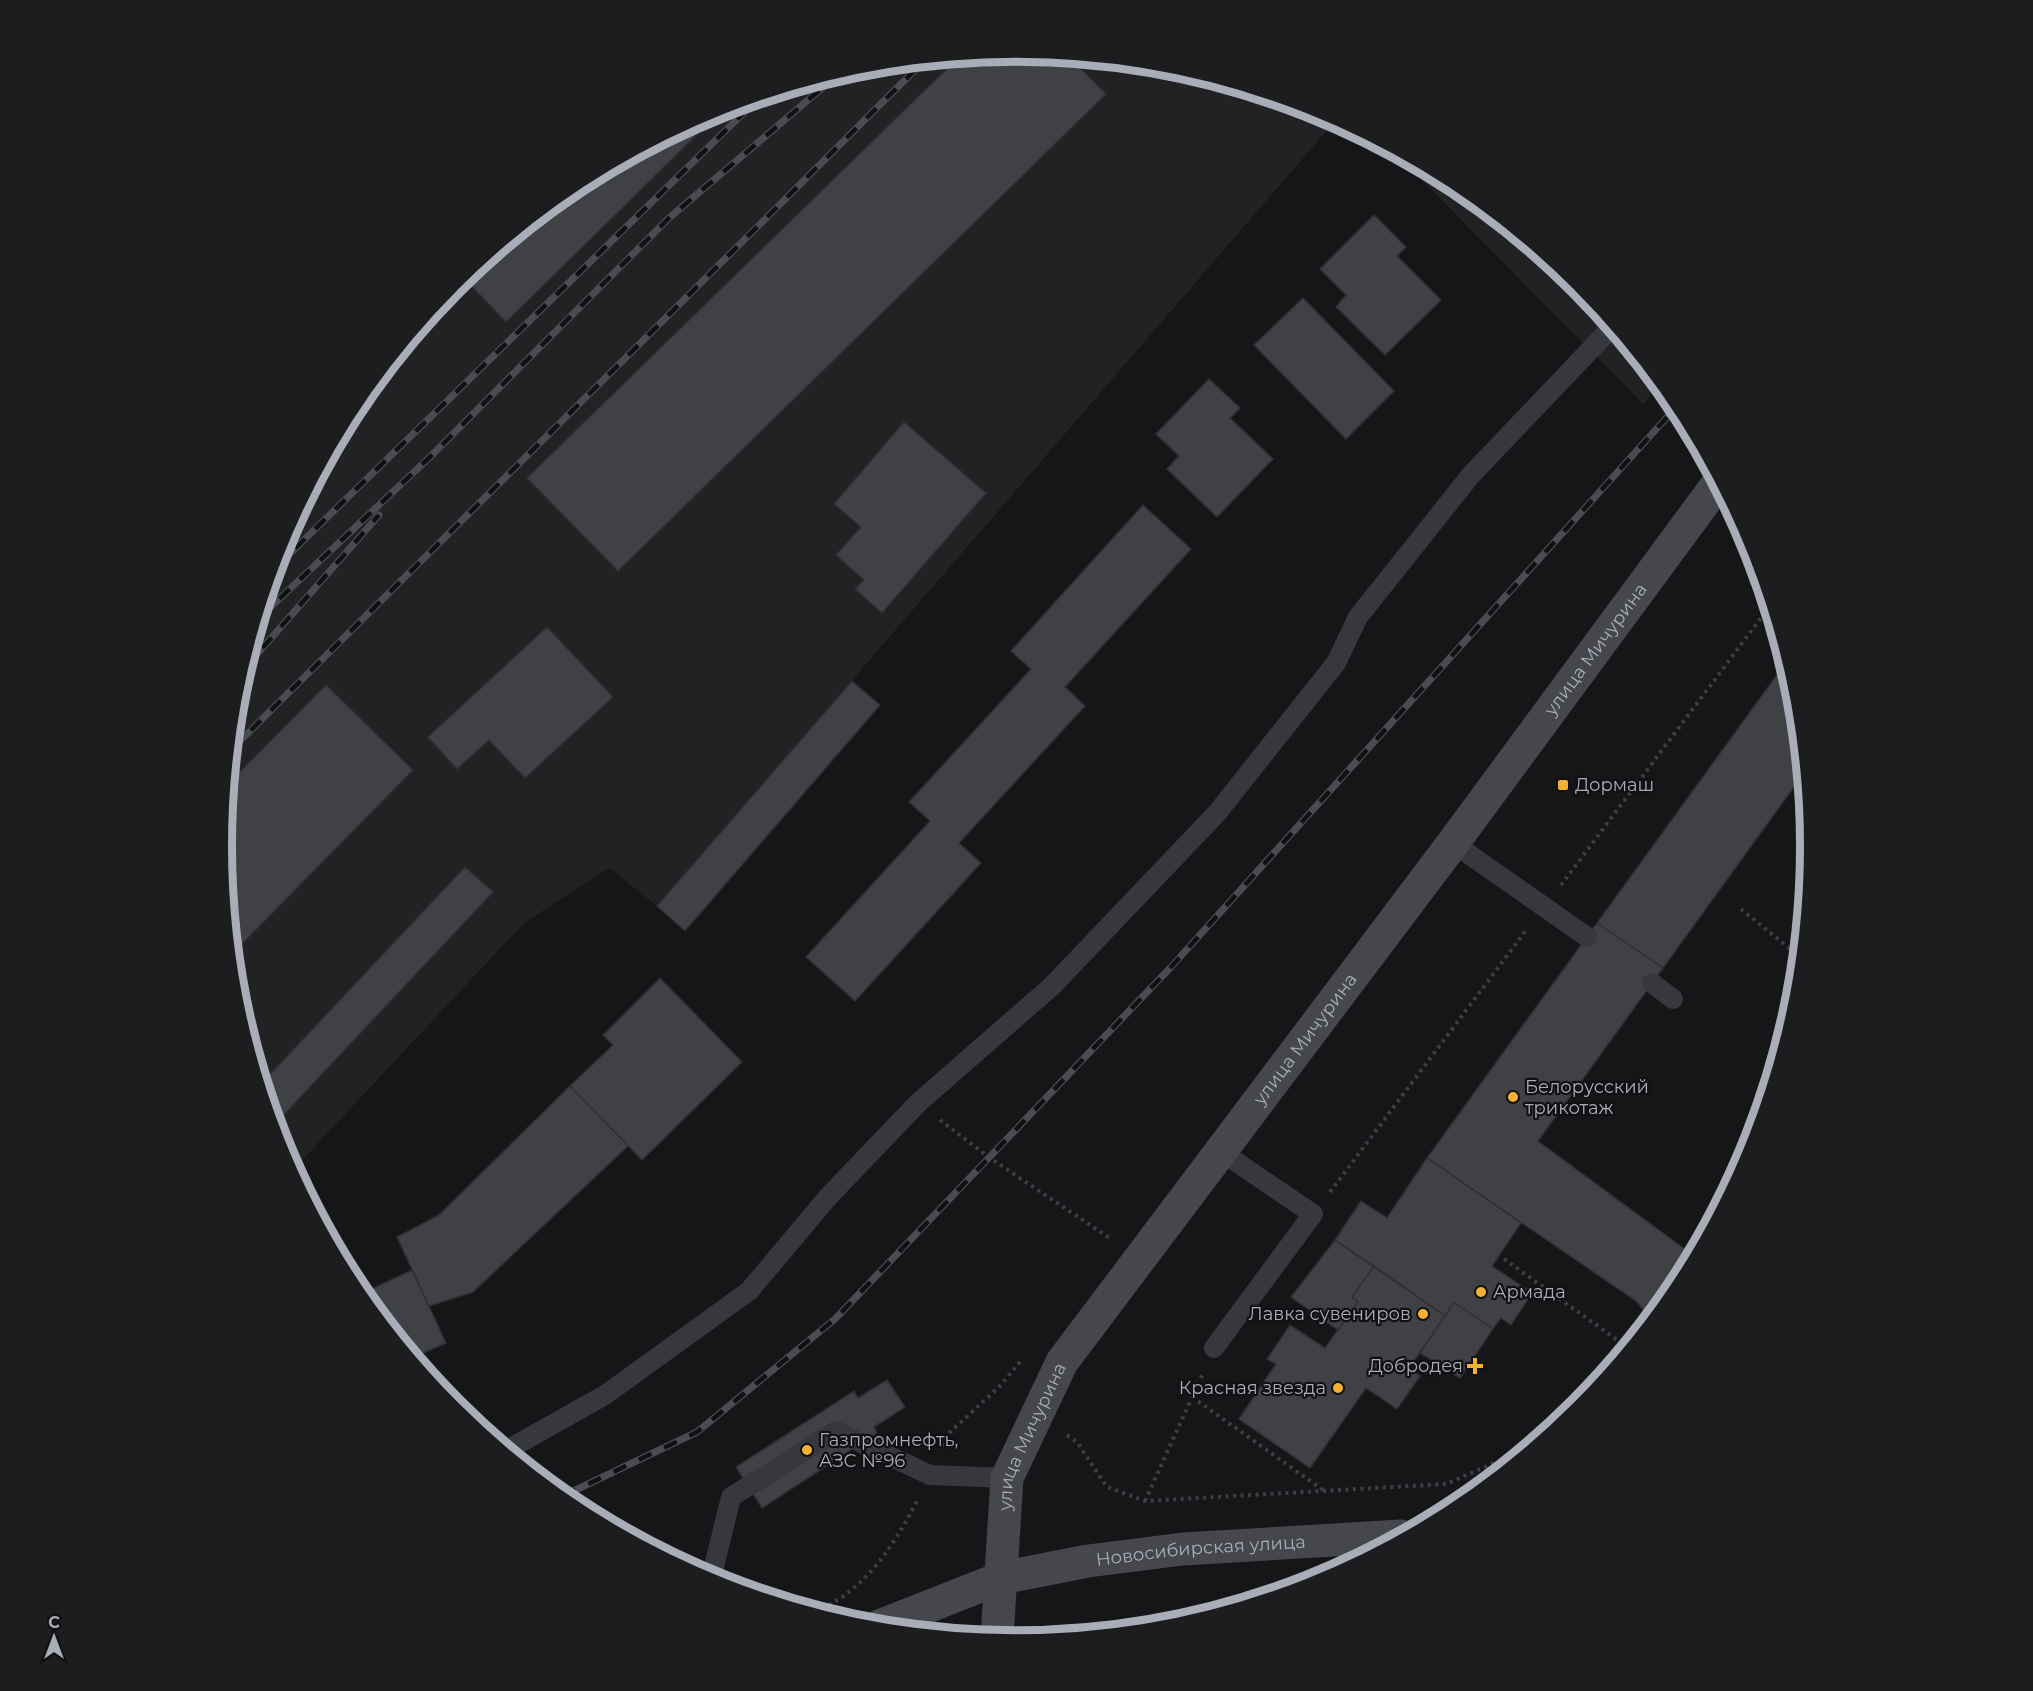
<svg xmlns="http://www.w3.org/2000/svg" width="2033" height="1691" font-family="Montserrat,sans-serif">
	<style>
		.built { fill: #222225 }
		.building { fill: #404145; stroke: #303034; stroke-width: 1.5 }
		.lines { fill: none; stroke-linecap: round; stroke-linejoin: round }
		.path { stroke: #3d3f44; stroke-width: 4; stroke-dasharray: 3 4.5; stroke-linecap: butt }
		.lane { stroke: #37383d; stroke-width: 20 }
		.secondary { stroke: #45474d; stroke-width: 33 }
		.rail-casing { stroke: #4a4c52; stroke-width: 7 }
		.rail { stroke: #111113; stroke-width: 4.5; stroke-dasharray: 14; stroke-linecap: butt }
		.poi-dot { fill: #f2b134; stroke: #111113; stroke-width: 2 }
		.labels { text-anchor: middle; dominant-baseline: central; stroke-width: 4.5; stroke-linejoin: round; paint-order: stroke }
		.street-label { font-size: 18px; fill: #a8adb8; stroke: #111113 }
		.poi-label { font-size: 18px; fill: #a8adb8; stroke: #111113; text-anchor: start }
		.rim { fill: none; stroke: #a8adb8; stroke-width: 8 }
	</style>
	<rect width="100%" height="100%" fill="#161618"/>
	<path class="built" d="M1017,51L1172,66L1321,112L1336,120L657,906L609,868L524,923L293,1170L282,1149L237,1000L222,845L237,690L283,541L356,404L455,283L575,185L713,111L862,66Z
		M1391,149L1458,185L1579,284L1660,383L1643,404Z"/>
	<path class="building" d="M1017,51L1068,56L1106,94L618,571L527,478L959,57Z
		M724,108L506,322L463,277L575,185L713,111Z
		M1374,215L1406,247L1397,256L1441,300L1385,355L1336,307L1346,295L1320,269Z
		M1303,298L1394,391L1346,439L1254,345Z
		M1209,379L1240,408L1230,418L1273,459L1217,517L1167,469L1179,456L1156,434Z
		M904,422L986,493L882,613L855,589L864,580L836,555L861,527L834,504Z
		M1143,505L1191,549L1065,687L1085,706L959,843L981,863L855,1001L806,957L930,821L909,802L1031,669L1011,651Z
		M547,627L613,697L525,778L489,740L457,769L428,737Z
		M1787,661L1796,691L1804,773L1663,968L1597,923Z
		M852,681L880,705L685,931L657,906Z
		M326,685L413,770L233,953L222,845L228,784Z
		M465,867L493,892L275,1124L262,1083Z
		M1597,923L1663,968L1538,1141L1694,1256L1677,1287L1651,1319L1636,1301L1427,1158Z
		M660,978L742,1062L642,1160L570,1086L613,1045L603,1035Z
		M570,1086L628,1146L473,1292L429,1306L397,1237L439,1215Z
		M1427,1158L1521,1223L1492,1266L1532,1293L1511,1325L1501,1318L1493,1329L1454,1302L1445,1316L1335,1240L1361,1201L1387,1218Z
		M1335,1240L1374,1266L1352,1297L1358,1302L1338,1330L1291,1297Z
		M1374,1266L1445,1316L1409,1368L1420,1376L1397,1409L1366,1388L1310,1468L1239,1419L1276,1364L1267,1359L1290,1325L1325,1348L1358,1302L1352,1297Z
		M412,1270L446,1343L414,1357L361,1294Z
		M1454,1302L1493,1329L1460,1378L1420,1353Z
		M887,1380L905,1407L874,1427L877,1433L762,1508L736,1467L854,1391L858,1398Z"/>
	<g class="lines">
		<path class="path" d="M1561,885L1770,606
			M1741,909L1800,957
			M940,1120L990,1158L1111,1239
			M1330,1192L1527,929
			M1504,1259L1627,1347
			M1192,1397L1323,1490
			M1067,1435L1077,1442L1107,1487L1145,1501L1446,1484L1494,1463H1510
			M942,1446L947,1435L999,1387L1020,1362
			M1145,1501L1203,1373
			M815,1611C822,1608 830,1605 836,1601C874,1577 898,1538 918,1499
			M1103,1631V1622"/>
		<path class="lane" d="M1453,843L1587,937
			M1652,983L1673,999
			M1214,1348L1313,1214L1220,1151
			M507,1450L605,1395L749,1291L829,1196L918,1103L1052,986L1217,813L1336,663L1358,617L1471,475L1613,326
			M711,1579L731,1497L836,1431L930,1475L1007,1478"/>
		<g class="secondary">
			<path id="s1" d="M879,1626L1001,1578L1088,1561L1183,1549L1401,1536"/>
			<path id="s2" d="M997,1638L1007,1478L1062,1362L1453,843L1719,482"/>
		</g>
		<defs>
			<path id="rail" d="M275,568L760,97
				M259,618L431,456L669,218L841,72
				M244,669L379,515
				M231,750L925,60
				M563,1496L697,1432L835,1319L1171,967L1678,405"/>
		</defs>
		<use href="#rail" class="rail-casing"/>
		<use href="#rail" class="rail"/>
	</g>
	<g class="poi-dot">
		<rect x="1557" y="779" width="12" height="12" rx="3"/>
		<circle cx="1513" cy="1097" r="6"/>
		<circle cx="1481" cy="1292" r="6"/>
		<circle cx="1423" cy="1314" r="6"/>
		<path d="M1472 1357h6v6h6v6h-6v6h-6v-6h-6v-6h6z"/>
		<circle cx="1338" cy="1388" r="6"/>
		<circle cx="807" cy="1450" r="6"/>
	</g>
	<g class="labels">
		<g class="street-label">
			<text stroke="none"><textPath href="#s2" startOffset="1179">улица Мичурина</textPath></text>
			<text stroke="none"><textPath href="#s2" startOffset="693">улица Мичурина</textPath></text>
			<text stroke="none"><textPath href="#s2" startOffset="207">улица Мичурина</textPath></text>
			<text stroke="none"><textPath href="#s1" startOffset="333">Новосибирская улица</textPath></text>
		</g>
		<g class="poi-label">
			<text x="1575" y="785">Дормаш</text>
			<text x="1525" y="1087">Белорусский<tspan x="1525" dy="21">трикотаж</tspan></text>
			<text x="1493" y="1292">Армада</text>
			<text x="1411" y="1314" text-anchor="end">Лавка сувениров</text>
			<text x="1463" y="1366" text-anchor="end">Добродея</text>
			<text x="1326" y="1388" text-anchor="end">Красная звезда</text>
			<text x="819" y="1440">Газпромнефть,<tspan x="819" dy="21">АЗС №96</tspan></text>
		</g>
	</g>
	<path d="M0 0H2033V1691H0ZM232 846a784 784 0 1 1 1568 0a784 784 0 1 1-1568 0Z" fill="#1d1d20" fill-rule="evenodd"/>
	<path class="rim" d="M232 846a784 784 0 1 1 1568 0a784 784 0 1 1-1568 0Z"/>
	<g transform="translate(54 1637)" stroke="#111113" stroke-width="4.5" paint-order="stroke">
	<path d="M0-4.5L10 22L0 15L-10 22Z" fill="#a8adb8"/>
	<text y="-9" font-size="16" font-weight="bold" text-anchor="middle" fill="#a8adb8">С</text>
	</g>
</svg>
